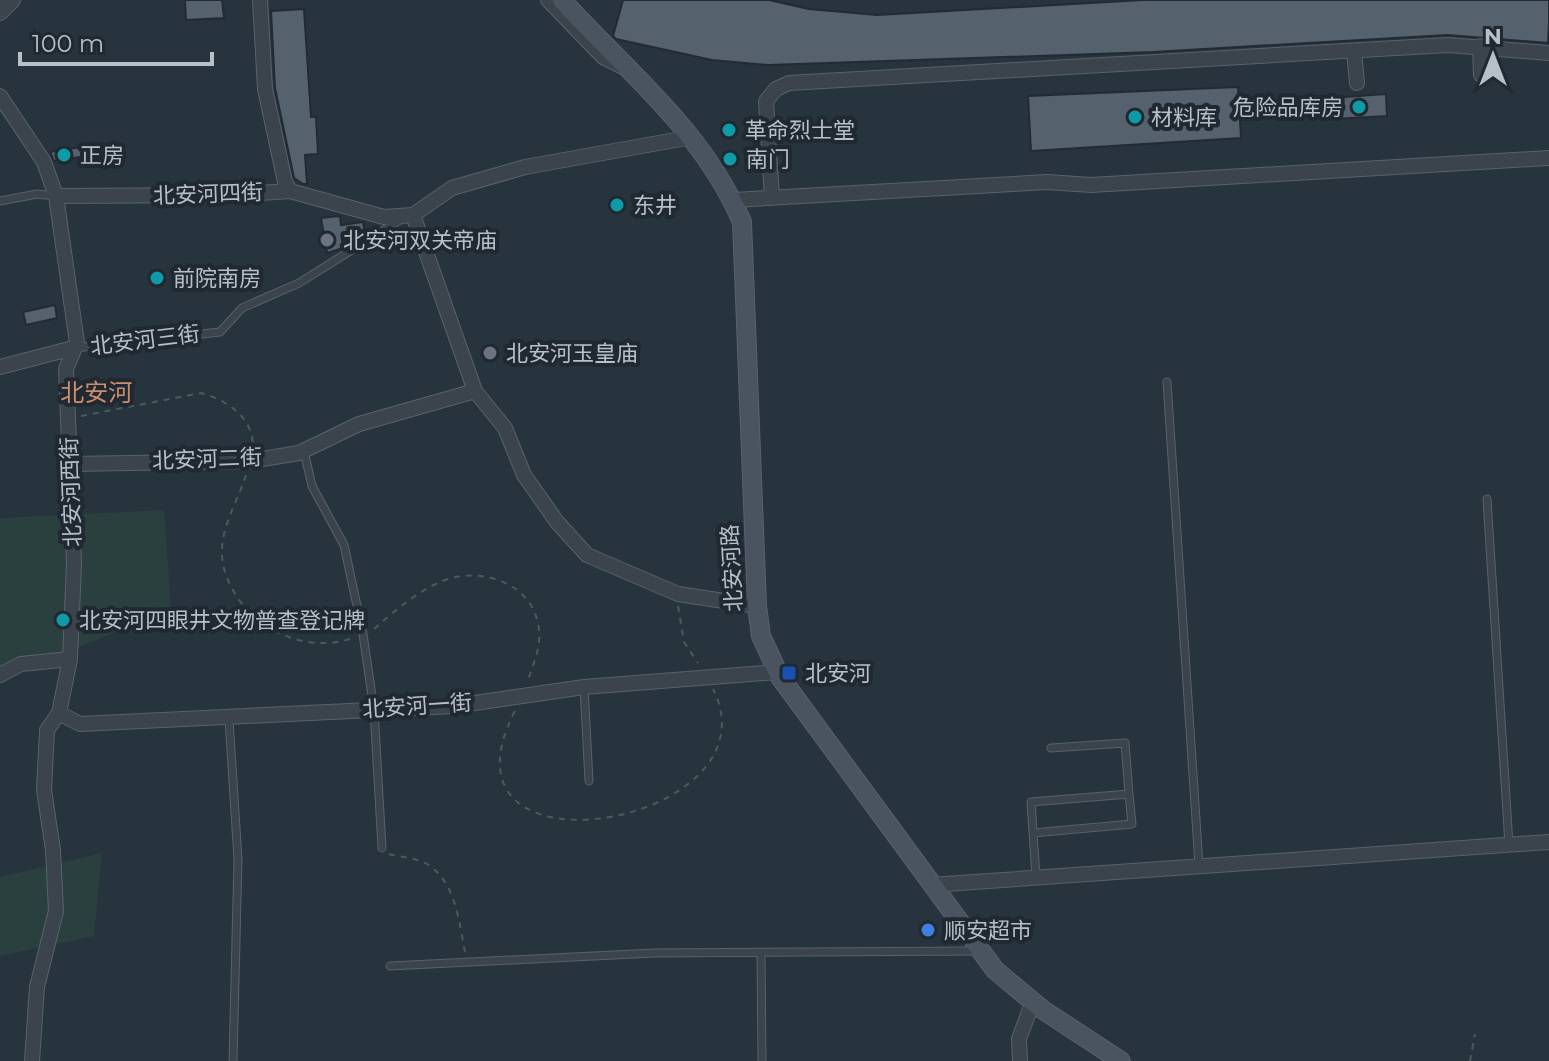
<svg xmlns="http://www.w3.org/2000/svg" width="1549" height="1061" font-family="Montserrat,'Noto Sans SC',sans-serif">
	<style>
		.green { fill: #2a403f }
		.building { fill: #55616d; stroke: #222b34; stroke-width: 2 }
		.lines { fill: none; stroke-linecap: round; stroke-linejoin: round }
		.service-casing { stroke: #59626b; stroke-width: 9 }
		.minor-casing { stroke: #59626b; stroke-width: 16 }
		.tertiary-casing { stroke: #59626b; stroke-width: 18 }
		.secondary-casing { stroke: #59626b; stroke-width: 20 }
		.path { stroke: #495c5d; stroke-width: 2; stroke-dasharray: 6 6; stroke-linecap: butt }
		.service { stroke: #3b444d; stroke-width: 7 }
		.minor { stroke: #3b444d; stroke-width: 14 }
		.tertiary { stroke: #3b444d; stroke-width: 16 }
		.secondary { stroke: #495460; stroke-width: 18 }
		.culture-dot { fill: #0f9aa8; stroke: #202932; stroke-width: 3 }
		.worship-dot { fill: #6b7280; stroke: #202932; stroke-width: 3 }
		.transit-dot { fill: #1a4fb4; stroke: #202932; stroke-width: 3 }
		.shop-dot { fill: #3f7fe0; stroke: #202932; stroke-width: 3 }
		.labels { text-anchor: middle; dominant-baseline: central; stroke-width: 8; stroke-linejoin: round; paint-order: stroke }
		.poi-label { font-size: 22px; fill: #b7bfc8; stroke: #202932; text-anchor: start }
		.street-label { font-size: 22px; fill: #b7bfc8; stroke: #202932 }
		.neighbourhood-label { font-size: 24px; fill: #cc8e6f; stroke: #202932 }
	</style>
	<rect width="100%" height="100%" fill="#27333d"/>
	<path class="green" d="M164,510L171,608L0,681V518Z
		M102,853L94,936L0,956V877Z"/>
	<path class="building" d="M185,0H222L224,18L186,20Z
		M623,0H769L809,9L877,15L1143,0H1549V22L1548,43L1447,35L1153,52L768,65L712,60L616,39L613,36Z
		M304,9L311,117H316L318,154L305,155L307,184H303L294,178L275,88L271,11Z
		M1238,87L1241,138L1031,151L1028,96Z
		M1386,94L1387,116L1333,119L1331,98Z
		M88,146L90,155L63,160L54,161L50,152Z
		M340,216L341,225L363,222L365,234L342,240L343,248L327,253L321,218Z
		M55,305L57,318L26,325L23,312Z"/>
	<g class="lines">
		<defs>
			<path id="service" d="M0,201L37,194L56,196
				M75,348L220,332L242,308L299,283L400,220
				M1167,382L1199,865
				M304,451L312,486L344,545L363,634L374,710L382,848
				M1487,499L1509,845
				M584,687L589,781
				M229,720L238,859L233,1061
				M1033,833L1132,824L1129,794
				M1036,877L1031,802L1129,794L1125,743L1051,748
				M761,953L762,1061
				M390,966L654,953L979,951"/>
			<path id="minor" d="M260,0L265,89L285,182L290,191
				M548,0L603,57L621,66
				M1480,46L1481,75
				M1354,51L1357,83
				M0,96L44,162L56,196L77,343L66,369L74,563L70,659L59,713L47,730L44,790L53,850L56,911L37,987L32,1061
				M692,137L525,167L452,188L413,215L475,391L505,428L524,475L557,522L587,555L678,594L757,606
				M56,196L229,195L290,191L384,217L413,215
				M772,198L766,101L776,89L789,83L1448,45L1549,53
				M733,200L1047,182L1091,185L1549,158
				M0,367L73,348
				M70,464L250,461L299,453L359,424L475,391
				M0,675L21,664L70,659
				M59,713L80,724L454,706L584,687L777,672
				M931,885L1549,842
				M1020,1061L1019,1039L1033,1001"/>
			<path id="tertiary" d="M0,12L12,0"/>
			<path id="secondary" d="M562,0C628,73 702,129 742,222L757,606L761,636L780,677L995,970L1043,1010L1121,1061"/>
		</defs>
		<use href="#service" class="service-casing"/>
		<use href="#minor" class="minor-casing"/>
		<use href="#tertiary" class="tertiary-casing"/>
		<use href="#secondary" class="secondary-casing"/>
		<path class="path" d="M81,416L201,393C226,400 252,416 253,445
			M246,475C237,504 217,532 223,564C235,621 300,657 353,638
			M678,606L684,642L698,663
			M374,629C396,610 417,591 445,580C484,566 536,585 539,631C541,647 533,665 528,680
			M515,711C423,888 782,826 713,689
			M389,854C400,857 417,858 427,864C456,882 459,922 465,952
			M1470,1061L1475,1034"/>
		<use href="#service" class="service"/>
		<use href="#minor" class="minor"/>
		<use href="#tertiary" class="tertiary"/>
		<use href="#secondary" class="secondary"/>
	</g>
	<g class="culture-dot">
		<circle cx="1359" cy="107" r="8"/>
		<circle cx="1135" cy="117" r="8"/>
		<circle cx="729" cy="130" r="8"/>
		<circle cx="64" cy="155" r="8"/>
		<circle cx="730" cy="159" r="8"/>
		<circle cx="617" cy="205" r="8"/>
		<circle cx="157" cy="278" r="8"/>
		<circle cx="63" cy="620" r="8"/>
	</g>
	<g class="worship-dot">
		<circle cx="327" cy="240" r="8"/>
		<circle cx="490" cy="353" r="8"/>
	</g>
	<rect class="transit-dot" x="781" y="665" width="16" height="16" rx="4"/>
	<circle class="shop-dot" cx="928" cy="930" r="8"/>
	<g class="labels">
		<g class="poi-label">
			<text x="1343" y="107" text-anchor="end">危险品库房</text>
			<text x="1151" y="117">材料库</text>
			<text x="745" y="130">革命烈士堂</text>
			<text x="80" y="155">正房</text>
			<text x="746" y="159">南门</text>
			<text x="633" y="205">东井</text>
			<text x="343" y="240">北安河双关帝庙</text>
			<text x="173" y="278">前院南房</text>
			<text x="506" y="353">北安河玉皇庙</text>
			<text x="79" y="620">北安河四眼井文物普查登记牌</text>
			<text x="805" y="673">北安河</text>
			<text x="944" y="930">顺安超市</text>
		</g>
		<g class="street-label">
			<text transform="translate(208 194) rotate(-2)">北安河四街</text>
			<text transform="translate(145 340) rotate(-7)">北安河三街</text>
			<text transform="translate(207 459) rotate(-2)">北安河二街</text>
			<text transform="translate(71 492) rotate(-92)">北安河西街</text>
			<text transform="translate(732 568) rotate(-93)">北安河路</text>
			<text transform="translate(417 706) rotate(-4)">北安河一街</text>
		</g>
		<g class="neighbourhood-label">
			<text x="96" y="392">北安河</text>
		</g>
	</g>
	<g transform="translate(1493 56)" stroke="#202932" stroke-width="6" paint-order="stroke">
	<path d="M0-6L14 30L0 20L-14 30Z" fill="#b7bfc8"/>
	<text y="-12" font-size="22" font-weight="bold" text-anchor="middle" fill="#b7bfc8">N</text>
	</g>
	<path d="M20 52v12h192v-12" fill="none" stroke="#b7bfc8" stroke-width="4"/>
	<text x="32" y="52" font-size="24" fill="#b7bfc8" stroke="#202932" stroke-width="6" paint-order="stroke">100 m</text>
</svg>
